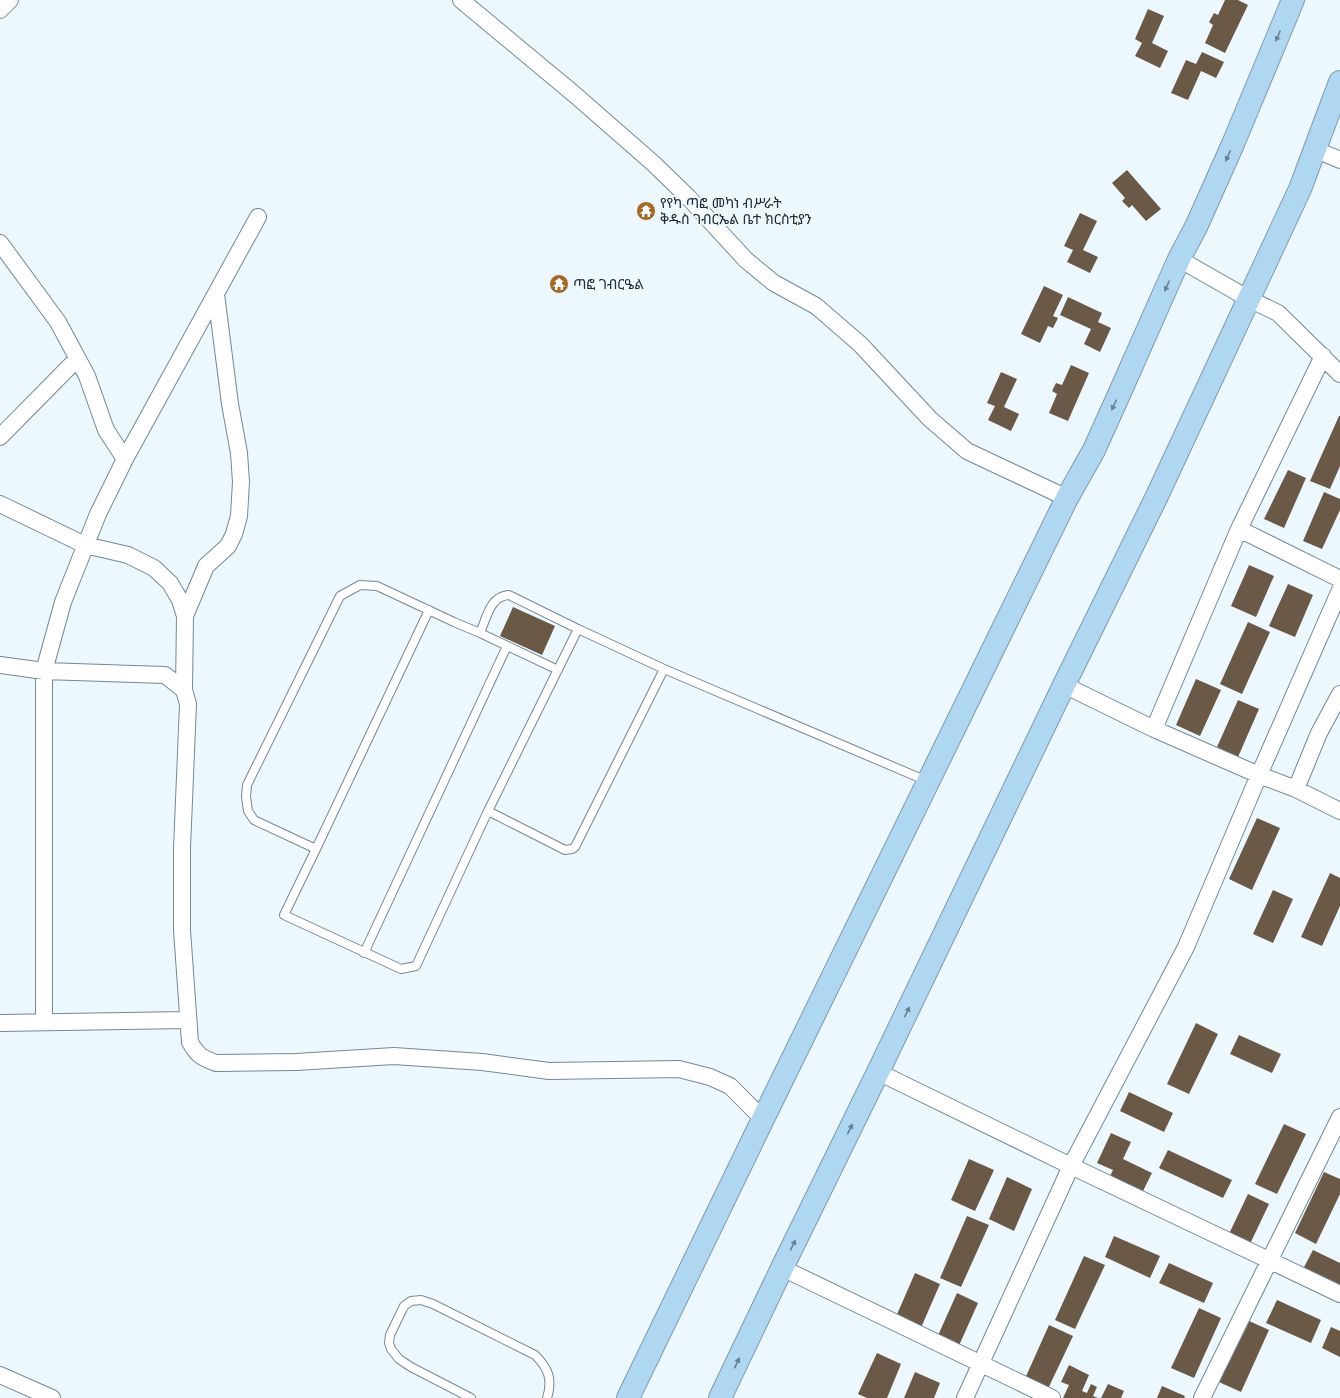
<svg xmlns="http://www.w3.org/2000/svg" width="1340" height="1398" font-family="Raleway,'Noto Sans Ethiopic',sans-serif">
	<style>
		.building { fill: #6b5947 }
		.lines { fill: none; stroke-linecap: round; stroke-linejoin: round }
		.lane-casing { stroke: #728999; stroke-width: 10 }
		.street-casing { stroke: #728999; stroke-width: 18 }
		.highway-casing { stroke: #7e9baf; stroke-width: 24 }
		.lane { stroke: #fff; stroke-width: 8 }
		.street { stroke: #fff; stroke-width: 16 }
		.highway { stroke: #afd7f2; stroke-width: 22 }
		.oneway { fill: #688292 }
		.labels { text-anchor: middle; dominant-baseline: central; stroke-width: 4; stroke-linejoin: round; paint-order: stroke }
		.poi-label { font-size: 14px; fill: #222c32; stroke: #edf7fe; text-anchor: start }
	</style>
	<rect width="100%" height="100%" fill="#edf7fe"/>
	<path class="building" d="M1225,0H1238L1248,5L1225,53L1205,43L1213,25L1209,22L1214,13L1218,15Z
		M1148,9L1164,16L1152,43L1168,51L1160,68L1135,56L1142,43L1135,39Z
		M1202,52L1224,62L1216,78L1201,71L1188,100L1171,93L1186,60L1196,64Z
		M1127,170L1161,209L1146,221L1132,205L1129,208L1122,201L1125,198L1112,183Z
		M1080,213L1097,221L1083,250L1098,257L1090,273L1067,262L1073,250L1064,246Z
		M1044,286L1063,295L1053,316L1058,318L1053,328L1048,326L1040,343L1021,334Z
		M1068,297L1102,313L1098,322L1111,328L1100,352L1084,344L1091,329L1060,315Z
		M1071,365L1089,373L1068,421L1049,413L1057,394L1052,391L1056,383L1062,385Z
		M1001,372L1017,379L1004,407L1019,414L1011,431L988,420L995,406L987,403Z
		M1339,416H1340V466L1330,489L1310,481Z
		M1288,470L1306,478L1284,528L1264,519Z
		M1324,492L1340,499V510L1322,549L1303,541Z
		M1249,565L1274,576L1256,617L1231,606Z
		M1288,584L1313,595L1295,637L1269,626Z
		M513,607L555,626L542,655L500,636Z
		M1248,622L1270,632L1242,694L1220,684Z
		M1196,679L1221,690L1200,736L1176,725Z
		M1238,700L1259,709L1238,757L1217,747Z
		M1257,818L1280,828L1252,890L1229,879Z
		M1330,873L1340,878V906L1322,946L1301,937Z
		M1273,890L1293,899L1273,943L1253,934Z
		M1196,1023L1218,1034L1189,1094L1167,1084Z
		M1239,1035L1281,1054L1272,1073L1230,1054Z
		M1129,1092L1173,1113L1164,1132L1120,1111Z
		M1284,1124L1306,1134L1277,1194L1255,1184Z
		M1111,1133L1131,1142L1123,1159L1152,1173L1143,1191L1110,1176L1113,1170L1097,1163Z
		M1168,1150L1232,1180L1223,1198L1159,1168Z
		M969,1159L994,1170L975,1211L951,1200Z
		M1324,1172L1340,1179V1194L1316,1244L1295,1233Z
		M1007,1177L1032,1189L1014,1231L989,1219Z
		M1248,1194L1269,1204L1249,1246L1228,1236Z
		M967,1216L989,1225L961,1287L940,1278Z
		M1114,1236L1160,1256L1150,1278L1105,1257Z
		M1313,1250L1340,1263V1289L1302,1271Z
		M1084,1256L1105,1265L1075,1329L1055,1320Z
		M1169,1263L1213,1283L1204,1303L1159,1283Z
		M915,1273L940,1284L920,1330L895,1319Z
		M957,1293L978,1303L957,1350L936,1340Z
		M1277,1300L1321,1320L1311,1343L1266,1323Z
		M1199,1308L1221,1318L1194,1378L1171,1368Z
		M1247,1320L1269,1330L1241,1392L1219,1382Z
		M1049,1325L1073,1336L1046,1393L1023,1383Z
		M1331,1327L1340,1331V1357L1322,1348Z
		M877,1353L901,1364L887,1398H867L858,1394Z
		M1069,1365L1089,1375L1082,1391L1087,1393L1091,1384L1097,1387L1093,1396L1098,1398H1063L1069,1385L1061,1382Z
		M915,1372L940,1383L934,1398H904Z
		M1108,1384L1124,1391L1121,1398H1101Z
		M1162,1386L1185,1396L1184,1398H1157Z"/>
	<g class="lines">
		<defs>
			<path id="lane" d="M429,610L316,849L284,915L401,969L416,966L488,811L578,629
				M480,633C487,617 490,596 509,595L578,629L664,669L927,781
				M488,811L565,850L572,849L575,847L664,669
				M316,849L254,820L248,811L246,797L247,785L340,596L360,585L377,586L454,622L480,633L558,670
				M364,953L507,646
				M471,1398L411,1367L399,1359L391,1349L389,1343L390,1335L404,1306L411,1301L421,1300L433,1304L535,1355C548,1368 553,1379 547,1398"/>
			<path id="street" d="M461,0L574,94L654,164L688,197L746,260L774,283L816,306L860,344L930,419L967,451L1067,498
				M0,10L10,0
				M1314,149L1340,160
				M0,243L58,322L87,376L106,430L125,459
				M1179,259L1249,299L1278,313L1340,374
				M0,437L77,359
				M0,504L85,545L128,555L154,568L170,583L180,600L185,616L184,690L188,704L182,849V930L190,1042C197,1055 202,1058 216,1063L296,1062L394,1056L482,1062L549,1071L679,1069L710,1077L730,1086L763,1119
				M1239,529L1340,579
				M185,616L206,566L228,546L234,534L239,516L241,482L239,453L230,404L216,294
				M0,665L44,671L165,675L184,690
				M1064,685L1154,729L1259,775L1296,789L1340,811
				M1154,729L1239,529L1323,356
				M1296,789L1319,733L1340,694
				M44,1022V671L63,602L98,514L125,459L258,217
				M0,1023L187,1020
				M878,1072L1071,1166L1340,1294
				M782,1268L1052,1398
				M0,1375L52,1398
				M965,1398L1071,1166L1186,947L1259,775L1340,590
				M1202,1398L1340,1117"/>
			<path id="highway" d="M628,1398L763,1119L1067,498L1094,450L1121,390L1179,259L1196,227L1233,144L1293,0
				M720,1398L782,1268L878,1072L1064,685L1157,496L1300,189L1340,82"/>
		</defs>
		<use href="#lane" class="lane-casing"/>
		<use href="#street" class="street-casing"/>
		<use href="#highway" class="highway-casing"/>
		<use href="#lane" class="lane"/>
		<use href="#street" class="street"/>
		<use href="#highway" class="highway"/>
	</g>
	<defs><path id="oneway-solid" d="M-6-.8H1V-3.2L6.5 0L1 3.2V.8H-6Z"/></defs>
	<g class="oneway">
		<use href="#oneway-solid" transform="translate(1278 36) rotate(113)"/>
		<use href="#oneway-solid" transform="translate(1228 156) rotate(114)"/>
		<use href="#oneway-solid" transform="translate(1167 286) rotate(114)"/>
		<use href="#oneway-solid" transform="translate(1114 405) rotate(115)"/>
		<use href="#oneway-solid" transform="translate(907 1012) rotate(-64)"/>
		<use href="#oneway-solid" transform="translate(850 1129) rotate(-64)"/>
		<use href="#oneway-solid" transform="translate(793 1245) rotate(-64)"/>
		<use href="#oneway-solid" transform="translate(737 1363) rotate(-65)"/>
	</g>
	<defs>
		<symbol id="temple-disc" viewBox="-11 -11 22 22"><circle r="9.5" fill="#a26927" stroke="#edf7fe"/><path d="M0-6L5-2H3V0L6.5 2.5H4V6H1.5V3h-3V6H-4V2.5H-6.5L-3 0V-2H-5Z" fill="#fff"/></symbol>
	</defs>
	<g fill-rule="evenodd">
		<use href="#temple-disc" x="635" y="200" width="22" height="22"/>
		<use href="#temple-disc" x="548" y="273" width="22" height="22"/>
	</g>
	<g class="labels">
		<g class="poi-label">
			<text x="660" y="203">የየካ ጣፎ መካነ ብሥራት<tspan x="660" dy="16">ቅዱስ ገብርኤል ቤተ ክርስቲያን</tspan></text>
			<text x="573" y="284">ጣፎ ገብርዔል</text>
		</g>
	</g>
</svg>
